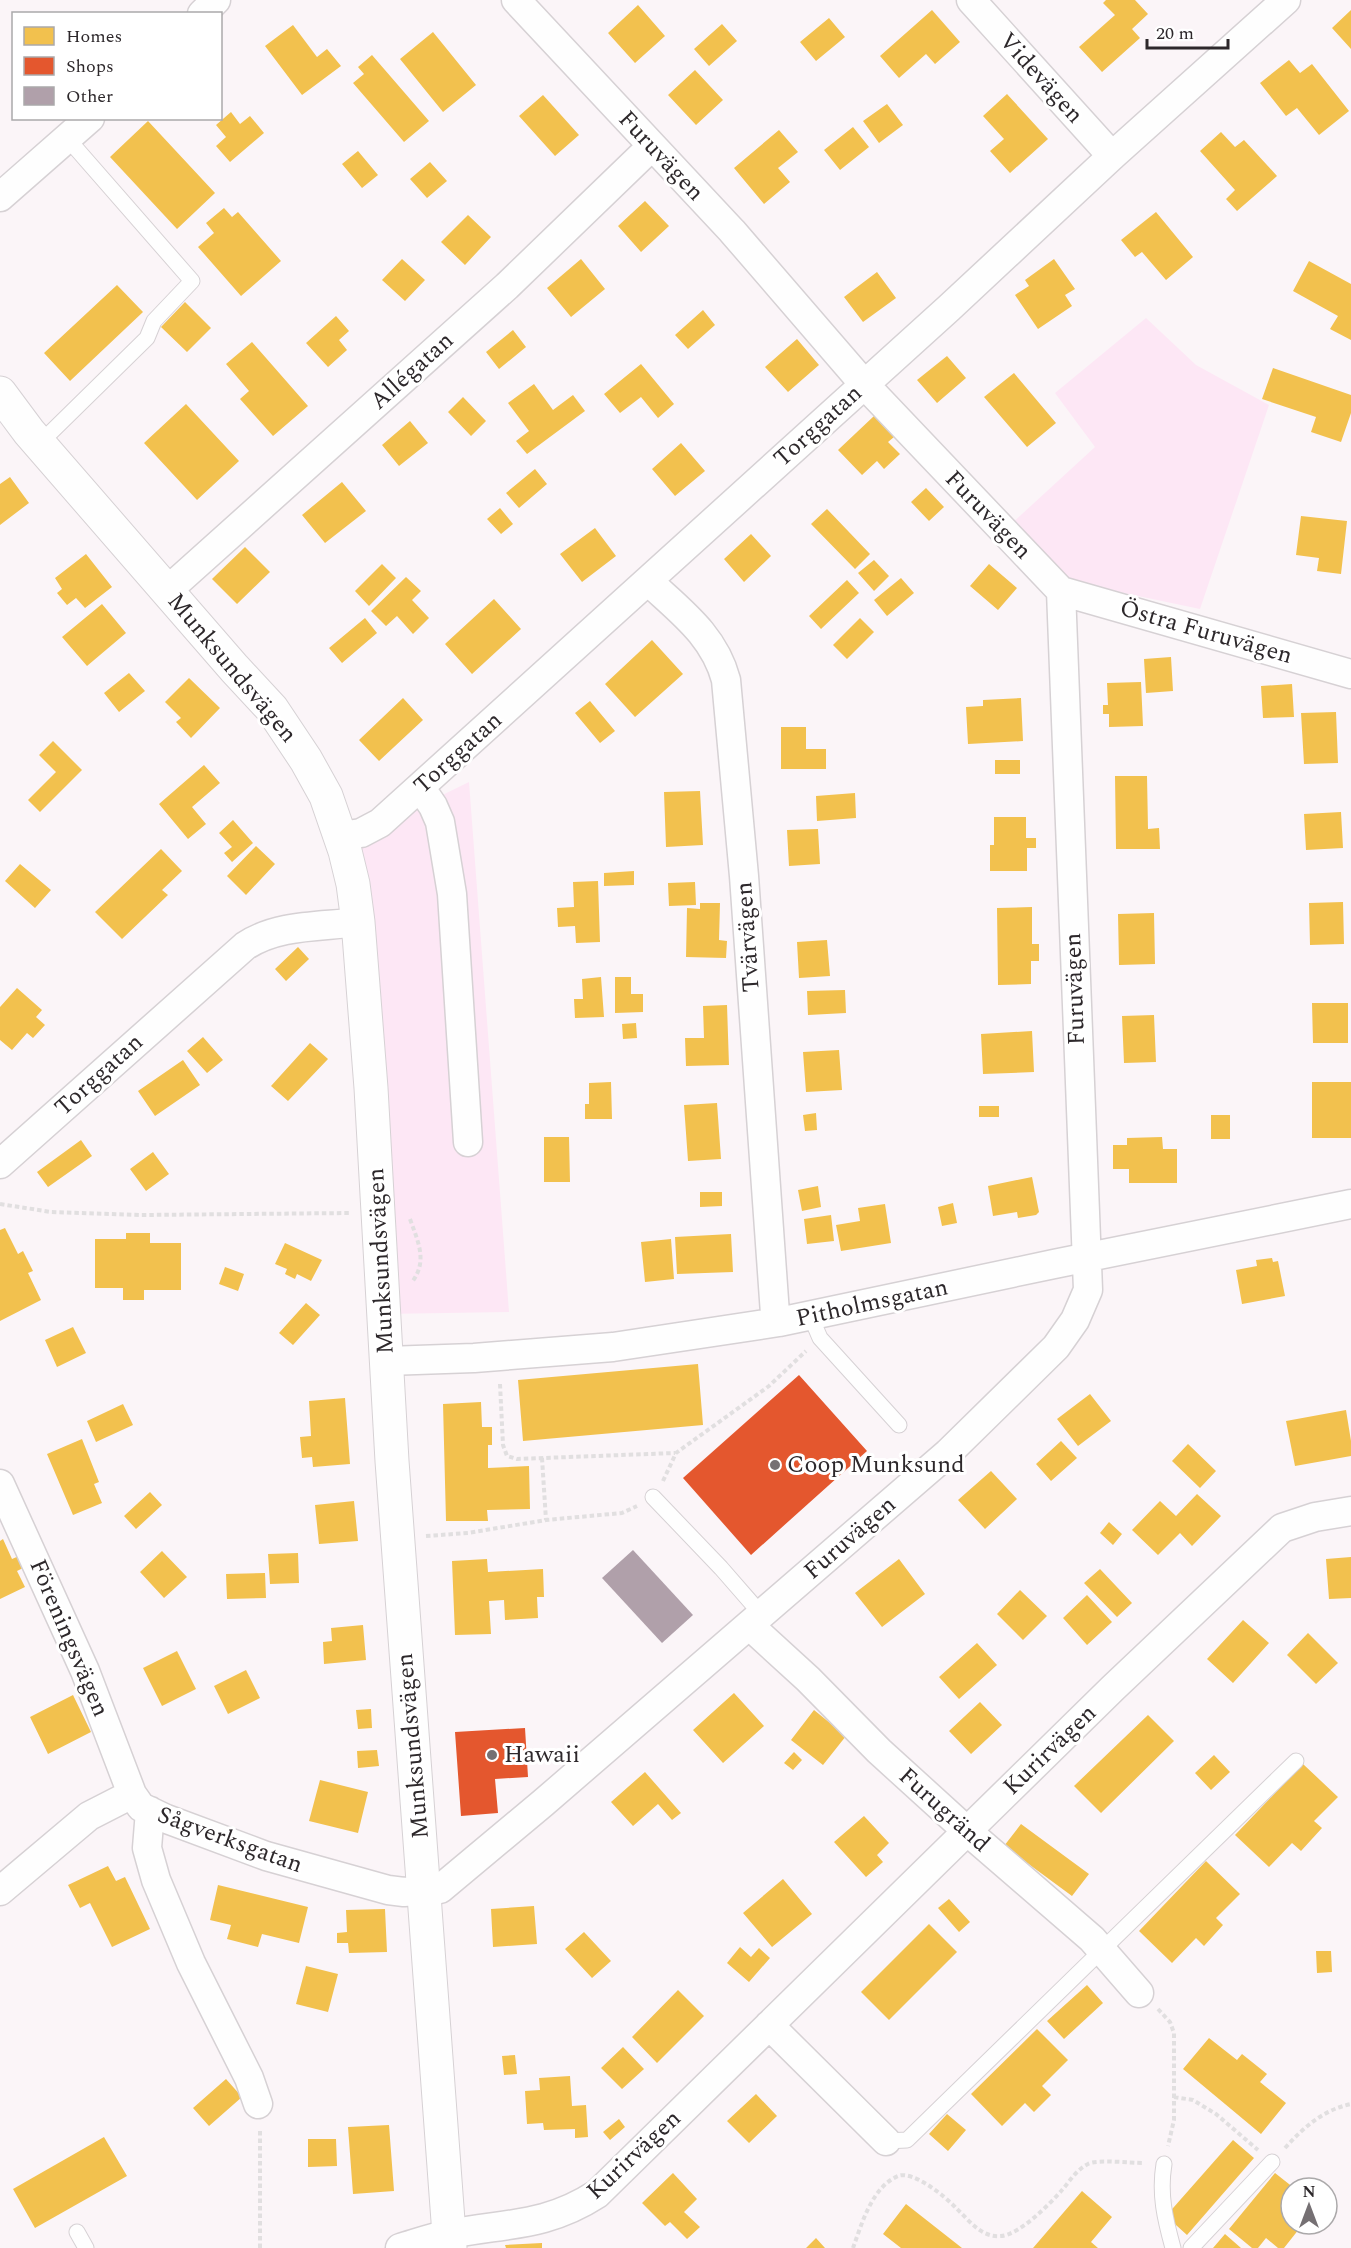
<svg xmlns="http://www.w3.org/2000/svg" width="1351" height="2248" font-family="Spectral,serif">
	<style>
		.green { fill: #fde7f5 }
		.homes { fill: #f2c14e }
		.shops { fill: #e4572e }
		.building { fill: #b0a0aa }
		.lines { fill: none; stroke-linecap: round; stroke-linejoin: round }
		.lane-casing { stroke: #d6d1d4; stroke-width: 17 }
		.street-casing { stroke: #d6d1d4; stroke-width: 31 }
		.secondary-casing { stroke: #d6d1d4; stroke-width: 35 }
		.path { stroke: #e1dfe0; stroke-width: 4; stroke-dasharray: 4.5 3; stroke-linecap: butt }
		.lane { stroke: #fefefe; stroke-width: 15 }
		.street { stroke: #fefefe; stroke-width: 28 }
		.secondary { stroke: #fefefe; stroke-width: 33 }
		.poi-dot { fill: #757073; stroke: #fff; stroke-width: 2 }
		.labels { text-anchor: middle; dominant-baseline: central; stroke-width: 6; stroke-linejoin: round; paint-order: stroke }
		.street-label { font-size: 24px; fill: #2d282b; stroke: #fff }
		.poi-label { font-size: 24px; fill: #2d282b; stroke: #fff; text-anchor: start }
	</style>
	<rect width="100%" height="100%" fill="#fbf5f8"/>
	<path class="green" d="M1146,318L1196,365L1269,405L1200,609L1057,579L1009,526L1095,447L1055,393Z
		M469,782L509,1312L383,1314L338,846Z"/>
	<path class="homes" d="M1106,0H1135L1148,14L1132,29L1140,38L1102,72L1079,47L1115,15L1103,3Z
		M638,5L665,36L635,63L608,33Z
		M932,10L960,42L935,64L926,54L899,78L880,56Z
		M1351,10V49L1332,28Z
		M829,18L845,37L816,61L800,42Z
		M722,24L737,41L709,66L694,49Z
		M293,25L317,57L327,49L341,66L302,95L265,46Z
		M433,32L476,85L443,112L400,59Z
		M372,55L429,121L404,142L353,83L364,74L358,67Z
		M1289,60L1300,73L1312,64L1349,111L1319,135L1297,108L1286,116L1260,83Z
		M695,70L723,100L696,125L668,95Z
		M1007,94L1048,139L1010,173L990,151L1004,139L983,116Z
		M543,95L579,135L555,156L519,116Z
		M887,104L903,125L879,143L863,121Z
		M231,112L240,124L250,116L264,133L230,162L216,146L226,137L216,125Z
		M148,121L215,193L177,229L110,157Z
		M853,127L869,147L840,170L824,150Z
		M779,130L798,152L778,168L790,182L764,204L734,168Z
		M1221,132L1235,147L1244,140L1277,176L1237,211L1226,199L1235,190L1200,151Z
		M358,151L378,175L362,188L342,164Z
		M430,162L447,181L427,198L410,179Z
		M645,201L669,226L641,252L618,226Z
		M224,208L232,217L238,212L281,261L241,296L198,247L214,233L206,223Z
		M1156,212L1193,257L1166,280L1142,252L1135,257L1121,240Z
		M468,215L491,237L465,265L441,242Z
		M402,259L425,280L405,301L382,280Z
		M581,259L605,289L571,317L547,288Z
		M1054,259L1075,289L1065,295L1072,306L1038,329L1015,295L1029,286L1025,280Z
		M1309,261L1351,284V340L1330,329L1338,316L1293,291Z
		M877,272L896,298L863,322L844,297Z
		M117,285L143,312L70,381L44,353Z
		M185,302L211,328L187,352L161,327Z
		M703,310L715,325L688,349L675,335Z
		M336,316L349,331L339,340L347,350L328,367L306,343Z
		M513,330L526,347L499,369L486,352Z
		M797,339L819,365L788,392L765,367Z
		M252,342L308,406L273,436L240,399L249,391L226,364Z
		M947,356L966,378L937,403L917,380Z
		M641,364L674,404L658,418L641,397L620,413L604,394Z
		M1273,368L1351,395V413L1341,442L1311,432L1316,417L1262,399Z
		M1014,373L1056,423L1027,447L984,397Z
		M534,384L553,410L573,395L585,411L527,454L516,441L529,431L508,403Z
		M463,397L486,421L471,436L448,412Z
		M186,404L239,461L197,500L144,443Z
		M874,416L894,437L888,442L900,454L884,469L877,461L862,475L838,450Z
		M410,421L428,443L399,466L382,445Z
		M681,443L705,471L675,496L652,469Z
		M535,469L547,484L519,508L506,493Z
		M10,477L29,503L0,525V484Z
		M342,482L366,511L325,543L302,515Z
		M926,488L944,507L929,521L911,502Z
		M500,508L513,524L501,534L487,519Z
		M827,509L870,554L855,569L811,524Z
		M1301,516L1347,521L1341,574L1317,571L1319,558L1296,555Z
		M595,528L616,556L582,582L560,554Z
		M751,534L771,556L744,582L724,559Z
		M245,547L270,572L237,604L212,579Z
		M86,554L112,587L85,608L76,598L67,605L57,593L62,589L55,578Z
		M874,560L889,576L874,591L858,573Z
		M382,564L396,578L369,606L355,591Z
		M989,564L1017,588L998,610L970,586Z
		M406,577L421,591L412,600L429,618L413,634L397,616L386,626L371,611Z
		M901,578L914,593L887,616L874,600Z
		M847,580L859,593L821,629L809,616Z
		M494,599L521,629L472,674L445,644Z
		M102,604L126,633L87,666L62,637Z
		M365,618L377,633L342,663L329,648Z
		M860,618L874,632L847,659L833,645Z
		M652,640L683,674L635,717L605,684Z
		M1171,657L1173,691L1146,693L1144,659Z
		M129,673L145,691L119,712L104,693Z
		M189,678L220,708L191,738L176,722L181,718L165,702Z
		M1141,682L1143,726L1109,727V714H1103V705H1108L1107,683Z
		M1292,684L1294,717L1263,718L1261,686Z
		M403,698L423,720L379,761L359,740Z
		M1021,698L1023,741L968,744L966,707L983,706V700Z
		M590,701L615,731L600,743L575,713Z
		M1336,712L1338,763L1304,764L1301,713Z
		M781,727H806V749H826V769H781Z
		M53,741L82,770L40,812L28,800L56,772L39,755Z
		M995,760H1020V774H995Z
		M204,765L220,783L192,807L206,824L188,839L159,804Z
		M1115,776H1147L1148,829L1159,828L1160,849H1116Z
		M700,791L703,845L666,847L664,792Z
		M855,793L856,818L817,821L816,796Z
		M1341,812L1343,848L1306,850L1304,814Z
		M994,817H1026V838H1036V848H1027V871H990V845H994Z
		M233,820L253,843L232,862L224,853L232,847L219,833Z
		M818,829L820,864L789,866L787,830Z
		M256,846L275,864L246,895L227,876Z
		M161,849L182,871L162,890L168,895L122,939L95,912Z
		M20,864L51,890L35,908L5,881Z
		M634,871V885L604,886V873Z
		M598,881L600,942L576,943L575,926L558,927L557,908L574,907L573,882Z
		M695,882L696,905L669,906L668,883Z
		M1343,902L1344,944L1310,945L1309,903Z
		M700,903H720L719,940L727,941L726,958L686,957L687,908L700,909Z
		M1032,907V944H1039V961H1031V984L998,985L997,908Z
		M1154,913L1155,964L1119,965L1118,914Z
		M827,940L830,976L799,978L797,942Z
		M298,947L309,959L286,981L275,969Z
		M601,977L604,1017L575,1018L574,999H583L582,979Z
		M615,977H631V994H643V1012L615,1013Z
		M17,988L42,1010L36,1017L45,1025L33,1038L27,1033L12,1050L0,1040V1007Z
		M845,990L846,1013L808,1015L807,991Z
		M1312,1003H1348V1043H1313Z
		M727,1005L729,1065L686,1066L685,1038H704L703,1006Z
		M1154,1015L1156,1062L1124,1063L1122,1016Z
		M636,1023L637,1038L623,1039L622,1024Z
		M1032,1031L1034,1072L983,1074L981,1034Z
		M203,1037L223,1060L207,1073L187,1051Z
		M310,1043L328,1059L288,1101L271,1086Z
		M839,1050L842,1090L806,1092L803,1052Z
		M183,1060L200,1085L155,1116L138,1091Z
		M611,1082L612,1119H585V1104H589V1083Z
		M1312,1082H1351V1138H1312Z
		M717,1103L721,1159L688,1161L684,1105Z
		M979,1106H999V1117H979Z
		M816,1113L817,1130L805,1131L803,1115Z
		M1211,1115H1230V1139H1211Z
		M544,1137H569L570,1182H544Z
		M1162,1137L1163,1149H1177V1183H1129V1169H1113V1145H1127V1138Z
		M81,1140L92,1156L48,1187L37,1172Z
		M153,1152L169,1174L146,1191L130,1169Z
		M1032,1177L1039,1212L1036,1215L1018,1218L1017,1212L993,1216L988,1186Z
		M818,1186L821,1207L802,1211L798,1190Z
		M700,1192H722V1206L700,1207Z
		M953,1203L957,1223L942,1226L938,1207Z
		M885,1204L891,1243L841,1251L836,1225L860,1221L858,1208Z
		M831,1215L834,1241L807,1244L804,1219Z
		M5,1228L18,1254L23,1251L33,1271L28,1273L41,1300L0,1321V1230Z
		M126,1233H150V1243H181V1290H144V1300H123V1288H95V1239H126Z
		M731,1234L733,1272L677,1274L675,1237Z
		M671,1239L674,1279L645,1282L641,1242Z
		M285,1243L322,1260L311,1281L297,1274L295,1279L285,1274L287,1269L275,1264Z
		M1272,1258L1273,1262L1278,1261L1285,1296L1242,1304L1236,1270L1257,1266L1256,1260Z
		M225,1267L244,1274L238,1291L219,1284Z
		M306,1303L320,1315L293,1345L279,1333Z
		M73,1327L86,1353L57,1367L45,1340Z
		M698,1364L703,1425L523,1441L518,1380Z
		M1090,1394L1111,1421L1078,1446L1057,1419Z
		M345,1398L350,1464L313,1467L312,1457L302,1458L300,1437L311,1436L309,1401Z
		M481,1402L482,1427H492V1445H488V1468L529,1466L530,1509L487,1510L488,1521H446L443,1404Z
		M123,1404L133,1425L96,1442L87,1421Z
		M1346,1410L1351,1441V1456L1295,1466L1286,1421Z
		M82,1439L99,1482L94,1484L102,1503L73,1515L47,1454Z
		M1061,1441L1077,1458L1051,1481L1036,1464Z
		M1188,1444L1216,1471L1200,1488L1172,1461Z
		M991,1471L1017,1499L985,1529L958,1500Z
		M150,1492L162,1505L136,1529L124,1516Z
		M1197,1494L1221,1516L1192,1546L1180,1533L1158,1555L1132,1530L1160,1501L1176,1516Z
		M354,1501L358,1541L319,1544L315,1505Z
		M1109,1522L1122,1534L1113,1545L1100,1533Z
		M3,1539L12,1559L19,1556L25,1567L17,1571L25,1587L0,1599V1541Z
		M162,1551L187,1577L164,1598L140,1572Z
		M298,1553L299,1583L270,1584L268,1554Z
		M1351,1557V1598L1329,1599L1326,1559Z
		M487,1559L488,1572L543,1569L544,1597H537L538,1618L505,1620L504,1600L489,1601L491,1634L455,1635L452,1561Z
		M899,1559L925,1594L882,1627L855,1593Z
		M1100,1569L1132,1603L1117,1617L1084,1583Z
		M265,1573L266,1598L227,1599L226,1574Z
		M1020,1590L1047,1616L1023,1640L997,1614Z
		M1087,1595L1112,1622L1087,1645L1063,1618Z
		M1243,1620L1269,1643L1233,1683L1207,1659Z
		M363,1625L366,1660L324,1664L323,1642L332,1641L331,1628Z
		M1308,1633L1338,1663L1316,1684L1287,1655Z
		M977,1643L997,1665L959,1699L939,1677Z
		M177,1651L196,1689L162,1706L143,1668Z
		M246,1670L260,1698L228,1714L214,1686Z
		M734,1693L764,1726L723,1763L693,1730Z
		M73,1695L91,1732L48,1754L30,1717Z
		M980,1702L1002,1725L971,1754L949,1731Z
		M371,1709L372,1728L358,1729L356,1710Z
		M814,1710L846,1736L823,1765L791,1740Z
		M1148,1715L1174,1741L1101,1813L1074,1786Z
		M377,1750L379,1766L358,1768L357,1751Z
		M794,1752L802,1760L793,1770L784,1763Z
		M1214,1755L1230,1772L1211,1790L1195,1773Z
		M1303,1764L1338,1797L1314,1821L1322,1828L1301,1851L1292,1843L1269,1867L1235,1835Z
		M645,1772L681,1813L672,1820L658,1804L633,1826L611,1802Z
		M320,1780L368,1792L358,1833L309,1821Z
		M864,1816L889,1843L877,1855L883,1862L866,1877L834,1842Z
		M1021,1824L1089,1874L1072,1896L1004,1846Z
		M1206,1861L1240,1894L1216,1918L1223,1925L1204,1946L1196,1938L1172,1963L1139,1931Z
		M108,1866L116,1881L125,1877L150,1929L112,1947L90,1903L80,1908L68,1885Z
		M783,1879L812,1914L772,1947L743,1913Z
		M218,1885L308,1907L299,1943L262,1934L258,1947L227,1939L231,1925L210,1920Z
		M949,1899L970,1922L959,1932L938,1908Z
		M534,1906L537,1944L493,1947L491,1909Z
		M385,1909L387,1952L349,1953L348,1943H337V1933L347,1932L346,1910Z
		M929,1924L957,1952L889,2020L861,1992Z
		M584,1932L611,1961L592,1978L565,1949Z
		M740,1947L751,1957L759,1948L770,1958L749,1982L727,1963Z
		M1316,1951H1331L1332,1972L1317,1973Z
		M306,1966L338,1974L328,2012L296,2004Z
		M1087,1985L1103,2003L1064,2039L1047,2021Z
		M678,1990L704,2016L657,2063L632,2037Z
		M1037,2029L1068,2060L1042,2086L1051,2095L1034,2112L1025,2103L1002,2126L971,2094Z
		M1209,2038L1237,2060L1242,2054L1267,2074L1260,2082L1286,2103L1261,2134L1183,2069Z
		M623,2047L644,2069L622,2089L601,2068Z
		M515,2055L517,2074L504,2075L502,2056Z
		M570,2076L572,2106L586,2105L588,2137L575,2138V2129L544,2130L543,2123L527,2124L525,2091L540,2090L539,2078Z
		M226,2079L242,2097L209,2126L193,2108Z
		M756,2094L777,2116L749,2143L727,2121Z
		M947,2114L966,2130L948,2151L929,2134Z
		M619,2119L625,2127L610,2140L603,2132Z
		M389,2125L394,2191L353,2194L348,2127Z
		M104,2137L127,2176L35,2228L13,2189Z
		M308,2139H336L337,2166L308,2167Z
		M1233,2140L1254,2158L1187,2235L1166,2216Z
		M673,2173L697,2199L684,2212L700,2227L687,2239L670,2222L665,2226L642,2203Z
		M1275,2173L1294,2188H1291V2224H1303L1284,2248H1278L1266,2238L1258,2248H1252L1229,2229Z
		M1082,2191L1112,2217L1091,2242L1098,2248H1033Z
		M906,2204L962,2248H901L883,2234Z
		M1225,2234L1241,2248H1213Z
		M816,2238L825,2248H806Z
		M542,2243V2248H506L505,2245Z"/>
	<path class="shops" d="M799,1375L867,1451L751,1555L683,1478Z
		M525,1728L528,1777L495,1779L498,1813L461,1816L455,1732Z"/>
	<path class="building" d="M633,1550L693,1615L662,1643L602,1578Z"/>
	<g class="lines">
		<defs>
			<path id="lane" d="M40,443L147,338L154,321L192,281L67,138
				M811,1317L820,1338L899,1425
				M653,1497L721,1568L762,1615
				M886,2141L907,2140L1296,1761
				M1164,2164C1159,2194 1165,2219 1173,2248
				M77,2232L86,2248
				M1191,2248L1272,2162"/>
			<path id="street" d="M971,0L1112,156
				M202,14L216,0
				M0,197L90,118
				M648,581C680,611 714,635 726,680L744,876L775,1314L779,1322
				M168,590L507,286L652,146
				M1061,591L1351,674
				M420,787L433,806L440,822L452,894L468,1142
				M340,836L361,833L380,823L949,308L1112,156L1286,0
				M0,1164L245,946C278,924 320,927 358,922
				M387,1361L474,1358L613,1347L779,1322L1054,1264L1351,1204
				M0,1484L85,1671L132,1794
				M750,1626L808,1679L879,1751L967,1831L1092,1939L1139,1993
				M150,1811L147,1848L156,1880L191,1963L249,2078L258,2104
				M0,1891L89,1816L132,1794L141,1807L164,1818L266,1856L388,1890L404,1892L440,1889L543,1803L948,1453L1056,1347L1075,1320L1088,1290L1061,591L864,384L732,231L516,0
				M769,2025L886,2141
				M400,2248C417,2243 433,2237 450,2234C506,2223 546,2227 597,2194L1113,1688L1282,1528L1315,1517L1351,1511"/>
			<path id="secondary" d="M0,393L29,432L234,668L272,709L306,760L326,796L345,851L353,884L358,922L371,1088L392,1461L450,2248"/>
		</defs>
		<use href="#lane" class="lane-casing"/>
		<use href="#street" class="street-casing"/>
		<use href="#secondary" class="secondary-casing"/>
		<path class="path" d="M0,1204L51,1212L141,1215L350,1213
			M410,1219C418,1242 428,1261 412,1282
			M500,1384L503,1445L507,1456L517,1459L675,1453
			M542,1458L546,1520
			M663,1481L676,1453L769,1386L806,1351
			M426,1536L468,1533L546,1520L622,1513L637,1506
			M1158,2009L1170,2022L1174,2033V2120L1168,2146
			M1174,2097L1193,2100L1216,2114L1258,2150
			M1285,2148C1304,2127 1323,2110 1351,2104
			M260,2248V2129
			M853,2248C862,2223 872,2187 898,2176C913,2170 946,2197 956,2208C969,2220 981,2238 1001,2236C1019,2235 1050,2204 1062,2190C1070,2181 1076,2170 1088,2164C1097,2159 1131,2163 1143,2163"/>
		<use href="#lane" class="lane"/>
		<use href="#street" class="street"/>
		<use href="#secondary" class="secondary"/>
	</g>
	<g class="poi-dot">
		<circle cx="775" cy="1465" r="6"/>
		<circle cx="492" cy="1755" r="6"/>
	</g>
	<g class="labels">
		<g class="street-label">
			<text transform="translate(1041 78) rotate(48)">Videvägen</text>
			<text transform="translate(661 156) rotate(47)">Furuvägen</text>
			<text transform="translate(412 371) rotate(-42)">Allégatan</text>
			<text transform="translate(818 426) rotate(-42)">Torggatan</text>
			<text transform="translate(988 515) rotate(46)">Furuvägen</text>
			<text transform="translate(1206 632) rotate(16)">Östra Furuvägen</text>
			<text transform="translate(232 668) rotate(50)">Munksundsvägen</text>
			<text transform="translate(458 753) rotate(-42)">Torggatan</text>
			<text transform="translate(748 937) rotate(-94)">Tvärvägen</text>
			<text transform="translate(1075 989) rotate(-92)">Furuvägen</text>
			<text transform="translate(99 1075) rotate(-42)">Torggatan</text>
			<text transform="translate(381 1261) rotate(-93)">Munksundsvägen</text>
			<text transform="translate(872 1303) rotate(-12)">Pitholmsgatan</text>
			<text transform="translate(850 1538) rotate(-41)">Furuvägen</text>
			<text transform="translate(69 1638) rotate(67)">Föreningsvägen</text>
			<text transform="translate(413 1746) rotate(-95)">Munksundsvägen</text>
			<text transform="translate(1050 1750) rotate(-44)">Kurirvägen</text>
			<text transform="translate(944 1810) rotate(42)">Furugränd</text>
			<text transform="translate(230 1840) rotate(20)">Sågverksgatan</text>
			<text transform="translate(634 2155) rotate(-43)">Kurirvägen</text>
		</g>
		<g class="poi-label">
			<text x="787" y="1465">Coop Munksund</text>
			<text x="504" y="1755">Hawaii</text>
		</g>
	</g>
	<rect x="12" y="12" width="210" height="108" fill="#ffffff" stroke="#aba9aa" stroke-width="1.5"/>
	<rect x="24" y="27" width="30" height="18" fill="#f2c14e" stroke="#aba9aa" stroke-width="1.5"/>
	<text x="66" y="42" font-size="18" fill="#2d282b">Homes</text>
	<rect x="24" y="57" width="30" height="18" fill="#e4572e" stroke="#aba9aa" stroke-width="1.5"/>
	<text x="66" y="72" font-size="18" fill="#2d282b">Shops</text>
	<rect x="24" y="87" width="30" height="18" fill="#b0a0aa" stroke="#aba9aa" stroke-width="1.5"/>
	<text x="66" y="102" font-size="18" fill="#2d282b">Other</text>
	<g transform="translate(1309 2206)"><circle r="28" fill="#ffffff" stroke="#aba9aa" stroke-width="1.5"/>
	<path d="M0-4.5L10 22L0 15L-10 22Z" fill="#757073"/>
	<text y="-9" font-size="16" font-weight="bold" text-anchor="middle" fill="#2d282b">N</text>
	</g>
	<path d="M1147 39v9h81v-9" fill="none" stroke="#2d282b" stroke-width="3"/>
	<text x="1156" y="39" font-size="18" fill="#2d282b" stroke="#ffffff" stroke-width="4.5" paint-order="stroke">20 m</text>
</svg>
